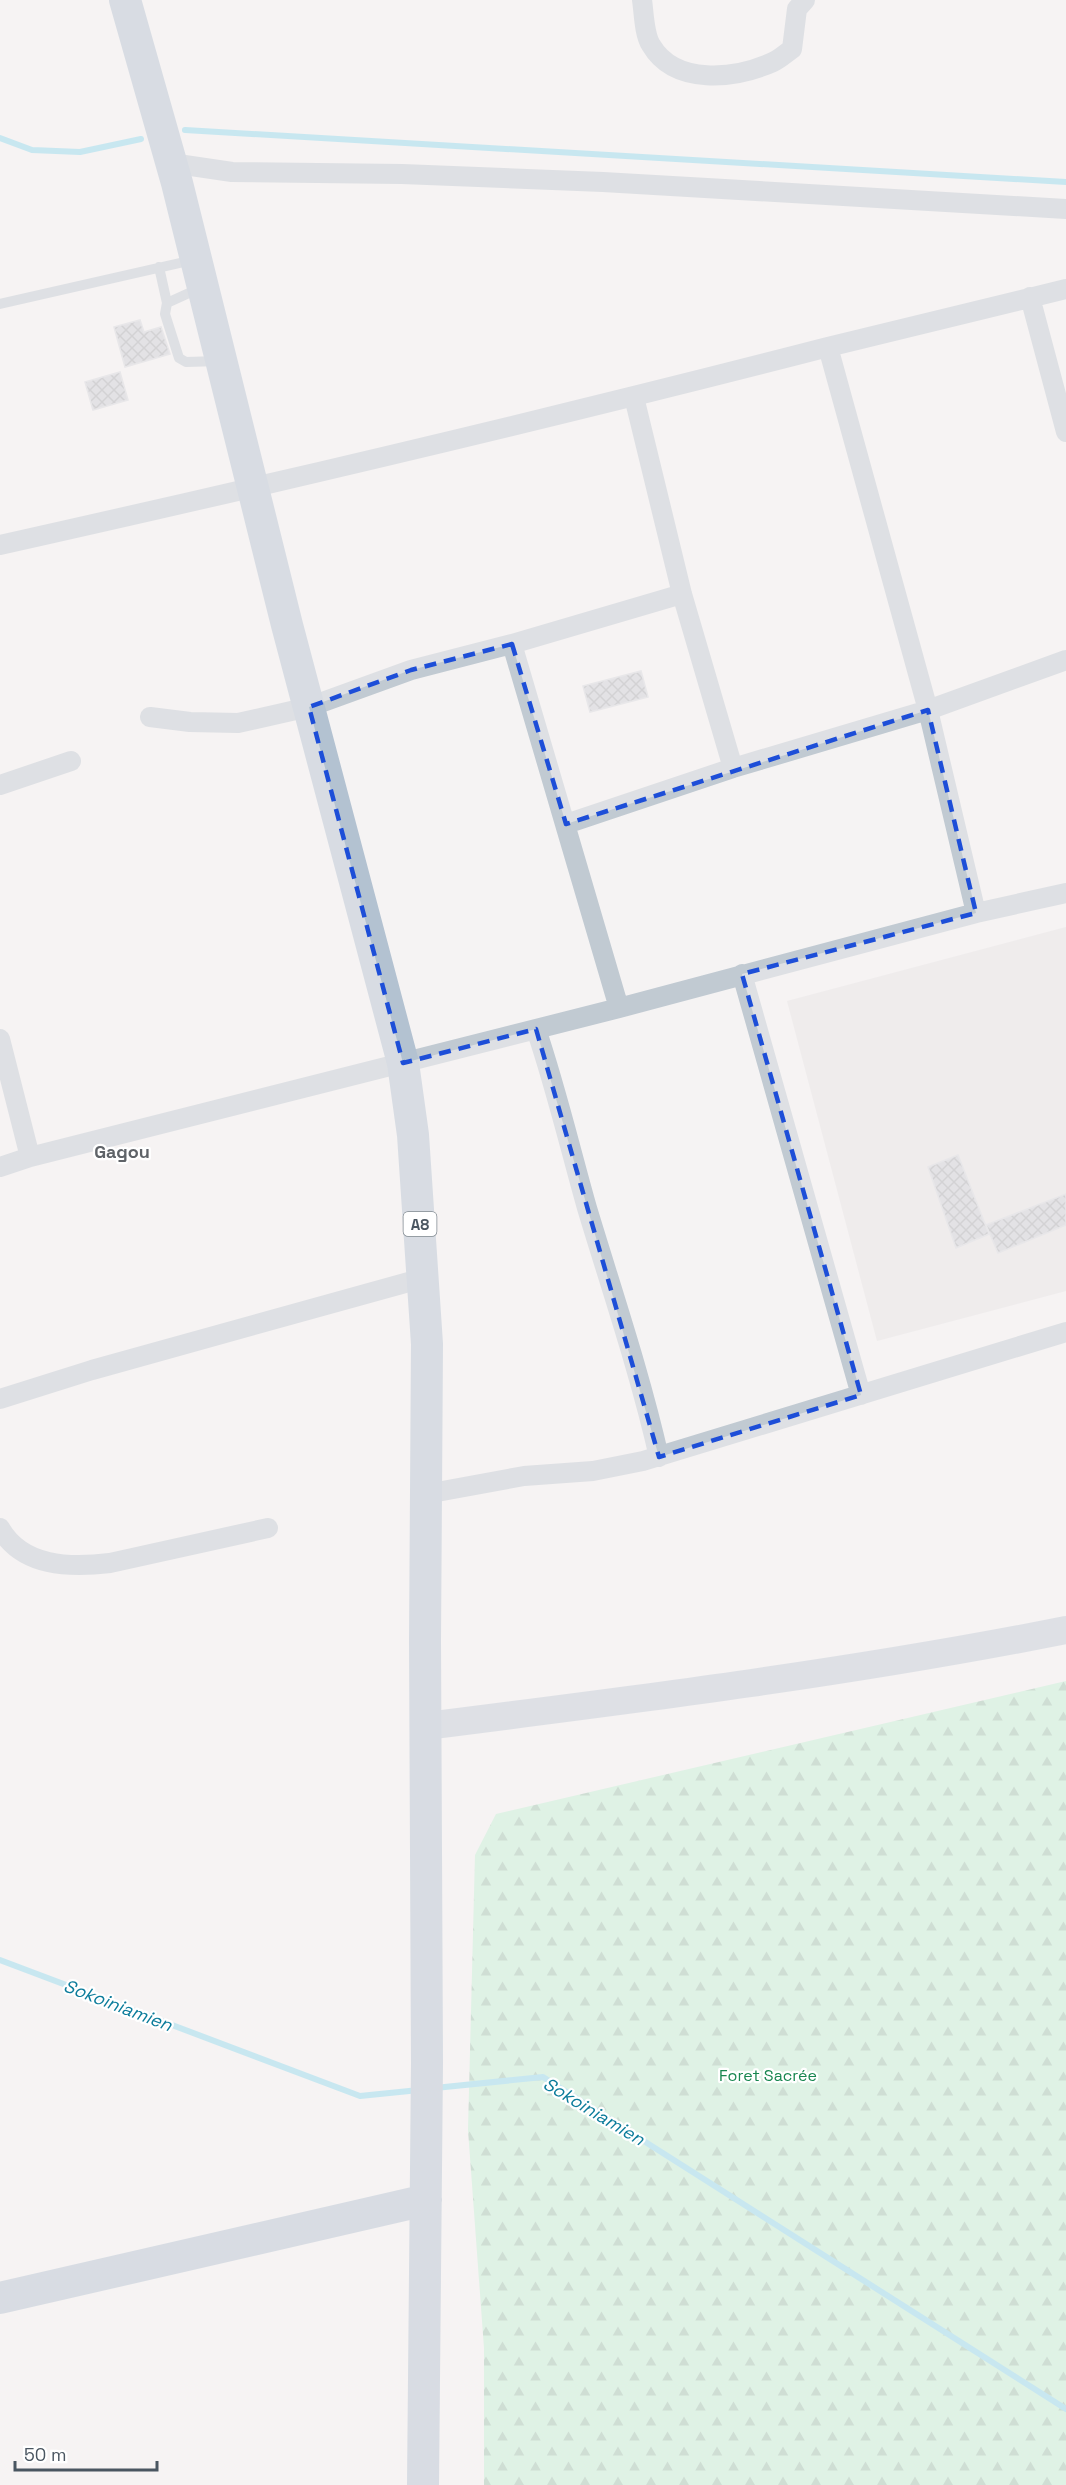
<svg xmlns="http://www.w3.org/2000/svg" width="1066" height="2485" font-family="'Space Grotesk',sans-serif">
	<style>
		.education { fill: #e6e4e5 }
		.forest { fill: url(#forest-firs) }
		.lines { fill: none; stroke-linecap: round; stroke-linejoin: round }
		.stream { stroke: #90daee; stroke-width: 6 }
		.building { fill: url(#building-cross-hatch); stroke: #d7d9de; stroke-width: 1.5 }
		.lane { stroke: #c1cad2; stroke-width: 10 }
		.street { stroke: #c1cad2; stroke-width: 20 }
		.secondary { stroke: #c1cbd6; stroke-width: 28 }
		.primary { stroke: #b3c2d1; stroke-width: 32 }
		.marked { fill: none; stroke: #1d4ed8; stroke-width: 4.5; stroke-dasharray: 12 8; stroke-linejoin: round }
		.labels { text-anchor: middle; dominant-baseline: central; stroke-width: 4.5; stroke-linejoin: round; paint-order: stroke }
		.shield { fill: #fff; stroke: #808990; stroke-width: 1.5 }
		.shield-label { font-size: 15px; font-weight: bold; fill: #4a5661 }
		.park-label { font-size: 16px; fill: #17864f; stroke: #fff }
		.neighbourhood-label { font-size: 18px; font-weight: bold; fill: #5f6368; stroke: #fff }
		.water-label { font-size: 18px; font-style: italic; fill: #0c7c9b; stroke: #fff }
	</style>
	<defs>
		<pattern id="forest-firs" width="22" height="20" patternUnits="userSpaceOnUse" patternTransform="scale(1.5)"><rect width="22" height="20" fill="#c3f1d5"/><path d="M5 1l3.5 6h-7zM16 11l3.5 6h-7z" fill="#a0c6b0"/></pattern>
		<pattern id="building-cross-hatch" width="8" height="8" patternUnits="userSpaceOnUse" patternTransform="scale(1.5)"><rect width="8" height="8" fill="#cdcfd5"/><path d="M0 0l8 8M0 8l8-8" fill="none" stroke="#a8abb0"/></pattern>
	</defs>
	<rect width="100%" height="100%" fill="#f5f3f3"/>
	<path class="education" d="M1066,927V1291L877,1341L787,1001Z"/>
	<path class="forest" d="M1066,1681V2485H484V2348L468,2130L475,1855L496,1814Z"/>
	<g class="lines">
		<path class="stream" d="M185,130L1066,182
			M0,138L32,150L80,152L141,139
			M0,1960L360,2096L419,2090
			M435,2088L543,2077L1066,2409"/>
	</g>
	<path class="building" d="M140,320L144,332L161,327L170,354L125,367L114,327Z
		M120,372L128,400L93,410L85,382Z
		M641,671L648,697L590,712L583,686Z
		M958,1155L989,1234L956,1248L928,1167Z
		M1066,1194V1225L998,1253L986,1225Z"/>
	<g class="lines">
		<path class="lane" d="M159,267L167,303
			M200,288L167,303L165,314L179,358L186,362L219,361
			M0,304L193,260"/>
		<path class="street" d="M642,0C644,13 644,34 651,45C675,86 735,79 773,62C780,59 786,53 792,49L797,9L805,0
			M171,163L232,172L402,174L603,182L1066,209
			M1030,297L1066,432
			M634,397L682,594L733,768
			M0,545C277,483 553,418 828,347
			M512,644L619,1008
			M150,717L190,722L238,723L309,707L411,670L512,644L682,594
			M0,785L71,761
			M566,824L733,768L928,710L1066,660
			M976,913L928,710L828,347L1066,289
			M742,974L861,1395
			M536,1029C556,1088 570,1148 587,1208C612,1291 640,1373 659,1457
			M0,1039L30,1157
			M0,1167L30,1157L619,1008L976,913L1066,893
			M0,1399L92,1370L423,1278
			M426,1494L524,1476L593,1471L643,1461L1066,1332
			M0,1528C22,1567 70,1568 110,1563L268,1528"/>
		<path class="secondary" d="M426,1726C640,1699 855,1672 1066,1630"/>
		<path class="primary" d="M125,0L177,183L287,625L403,1063L413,1135L427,1344L425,1641L427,2063L423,2485
			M0,2298L426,2200"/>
	</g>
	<path d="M0 0H1066V2485H0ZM512,644L566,824L928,710L976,913L742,974L861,1395L659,1457L536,1029L403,1063L309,707L411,670Z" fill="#f5f3f3" fill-opacity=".55" fill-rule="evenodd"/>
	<path class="marked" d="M512,644L566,824L928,710L976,913L742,974L861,1395L659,1457L536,1029L403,1063L309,707L411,670Z"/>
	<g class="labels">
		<rect class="shield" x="403.5" y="1212" width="33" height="24" rx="4.5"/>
		<g class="shield-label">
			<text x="420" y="1224">A8</text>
		</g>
		<g class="park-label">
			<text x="768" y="2075">Foret Sacrée</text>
		</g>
		<g class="neighbourhood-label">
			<text x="122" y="1151">Gagou</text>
		</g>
		<g class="water-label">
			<text transform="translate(118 2005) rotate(21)">Sokoiniamien</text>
			<text transform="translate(594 2111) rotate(31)">Sokoiniamien</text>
		</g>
	</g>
	<path d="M15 2461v9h142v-9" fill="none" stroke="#4a5661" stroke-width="3"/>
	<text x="24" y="2461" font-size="18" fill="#4a5661" stroke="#ffffff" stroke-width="4.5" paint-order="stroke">50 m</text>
</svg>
